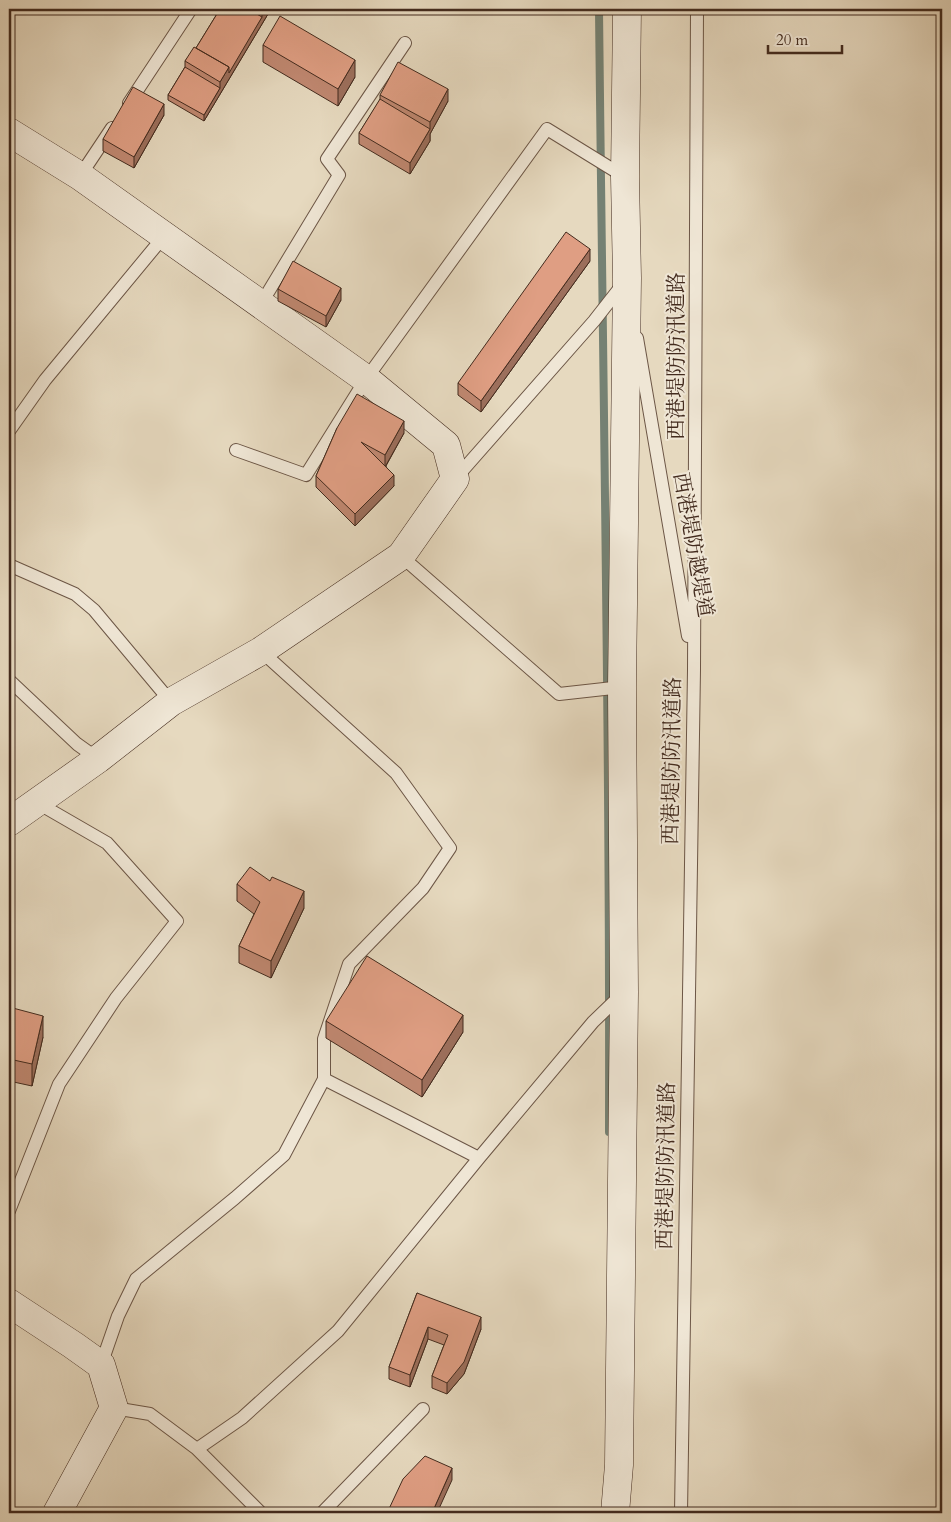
<svg xmlns="http://www.w3.org/2000/svg" width="951" height="1522" font-family="Cardo,'Noto Serif TC',serif">
	<style>
		.lines { fill: none; stroke-linecap: round; stroke-linejoin: round }
		.stream { stroke: #758173; stroke-width: 8 }
		.lane-casing { stroke: #6c5646; stroke-width: 14 }
		.secondary-casing { stroke: #432b1e; stroke-width: 29 }
		.lane { stroke: #efe6d5; stroke-width: 12 }
		.secondary { stroke: #efe6d5; stroke-width: 28 }
		.wall { fill: #c08871; stroke: #432b1e }
		.shaded-wall { fill: #9c6f5c; stroke: #432b1e }
		.building { fill: #df9e83; stroke: #432b1e }
		.labels { text-anchor: middle; dominant-baseline: central; stroke-width: 4; stroke-linejoin: round; paint-order: stroke }
		.street-label { font-size: 21px; fill: #432b1e; stroke: #efe6d5 }
	</style>
	<rect width="100%" height="100%" fill="#e6d9bf"/>
	<filter id="stains"><feTurbulence type="fractalNoise" baseFrequency=".004" numOctaves="4"/><feColorMatrix values="0 0 0 0 .2 0 0 0 0 .09 0 0 0 0 .02 0 0 0 .5 -.17"/></filter>
	<radialGradient id="worn" r=".72"><stop offset=".6" stop-color="#630" stop-opacity="0"/><stop offset="1" stop-color="#630" stop-opacity=".3"/></radialGradient>
	<g class="lines">
		<path class="stream" d="M599,9C603,383 610,757 609,1132"/>
		<defs>
			<path id="lane" d="M129,103L191,9
				M80,176L112,128
				M261,304L339,175L327,159L405,43
				M637,338L688,636
				M9,431L45,380L165,235
				M236,450L306,475L366,379L547,129L625,177
				M455,479L594,321L623,284
				M401,556L559,694L622,687
				M9,565L75,594L94,610L171,702
				M9,680L77,744L98,759
				M324,1079L479,1158
				M9,1211L59,1084L116,998L177,921L107,843L36,802
				M101,1365L118,1316L136,1279L235,1198L284,1155L324,1079V1039L349,964L423,888L450,848L396,773L261,651
				M114,1408L150,1414L197,1449L242,1418L338,1331L479,1158L593,1022L622,994
				M197,1449L261,1513
				M322,1513L423,1409
				M681,1513L694,670L697,9"/>
			<path id="secondary" d="M9,132L80,176L366,379L446,445L455,479L401,556L261,651L171,702L98,759L9,822
				M9,1303L73,1345L101,1365L114,1408L57,1513
				M615,1513L619,1465L624,992L622,687L627,278L625,177L627,9"/>
		</defs>
		<use href="#lane" class="lane-casing"/>
		<use href="#secondary" class="secondary-casing"/>
		<use href="#lane" class="lane"/>
		<use href="#secondary" class="secondary"/>
	</g>
	<path class="wall" d="M220,9H271L204,121L168,100V95L185,67V61L196,48Z
		M263,45L355,77L338,106L263,62Z
		M380,95L448,101L430,134V141L410,174L359,144V133L380,100Z
		M164,115L134,168L103,151V139Z
		M590,261L481,412L458,395V383Z
		M278,289L341,300L326,327L278,301Z
		M337,428L404,433L386,466L394,486L355,526L316,487V476Z
		M237,884L304,908L271,978L239,963V946L254,914L237,901Z
		M9,1007L43,1037L32,1086L9,1081Z
		M326,1021L463,1032L422,1097L326,1038Z
		M417,1293L481,1329L464,1374L447,1394L432,1388V1376L444,1345L428,1339L410,1387L389,1379V1367Z"/>
	<path class="shaded-wall" d="M264,9H271L204,121V115L220,88V82L229,67L262,17V11Z
		M355,60V77L338,106V89Z
		M448,89V101L430,134V141L410,174V163L430,129V122Z
		M164,104V115L134,168V157Z
		M590,249V261L481,412V401Z
		M341,288V300L326,327V316Z
		M404,421V433L385,467V455Z
		M394,475V486L355,526V514Z
		M304,891V908L271,978V961Z
		M463,1015V1032L422,1097V1080Z
		M43,1016V1037L32,1086V1064Z
		M481,1317V1329L464,1374L447,1394V1383Z
		M428,1327V1339L410,1387V1375Z
		M452,1468V1480L437,1513H432Z"/>
	<path class="building" d="M220,9H248L262,17L229,73V67L196,48Z
		M280,16L355,60L338,89L263,45Z
		M194,47L229,67L220,82L185,61Z
		M398,62L448,89L430,122L380,95Z
		M185,67L220,88L204,115L168,95Z
		M133,87L164,104L134,157L103,139Z
		M380,99L430,129L410,163L359,133Z
		M566,232L590,249L481,401L458,383Z
		M293,261L341,288L326,316L278,289Z
		M357,394L404,421L385,455L361,442L394,475L355,514L316,476L337,428Z
		M250,867L270,881L272,877L304,891L271,961L239,946L260,902L237,884Z
		M367,956L463,1015L422,1080L326,1021Z
		M9,1007L43,1016L32,1064L9,1059Z
		M417,1293L481,1317L464,1362L447,1383L432,1376L448,1335L428,1327L410,1375L389,1367Z
		M425,1456L452,1468L432,1513H393L388,1511L403,1479Z"/>
	<g class="labels">
		<g class="street-label">
			<text transform="translate(676 356) rotate(-90)">西港堤防防汛道路</text>
			<text transform="translate(693 545) rotate(80)">西港堤防越堤道</text>
			<text transform="translate(672 761) rotate(-89)">西港堤防防汛道路</text>
			<text transform="translate(666 1166) rotate(-89)">西港堤防防汛道路</text>
		</g>
	</g>
	<rect width="951" height="1522" fill="none" stroke="#e6d9bf" stroke-width="30"/>
	<rect x="10" y="10" width="931" height="1502" fill="none" stroke="#432b1e" stroke-width="2.5"/>
	<rect x="15" y="15" width="921" height="1492" fill="none" stroke="#432b1e"/>
	<path d="M768 45v8h74v-8" fill="none" stroke="#432b1e" stroke-width="2.5"/>
	<text x="776" y="45" font-size="15" fill="#432b1e" stroke="#efe6d5" stroke-width="4" paint-order="stroke">20 m</text>
	<rect width="100%" height="100%" filter="url(#stains)"/>
	<rect width="100%" height="100%" fill="url(#worn)"/>
</svg>
